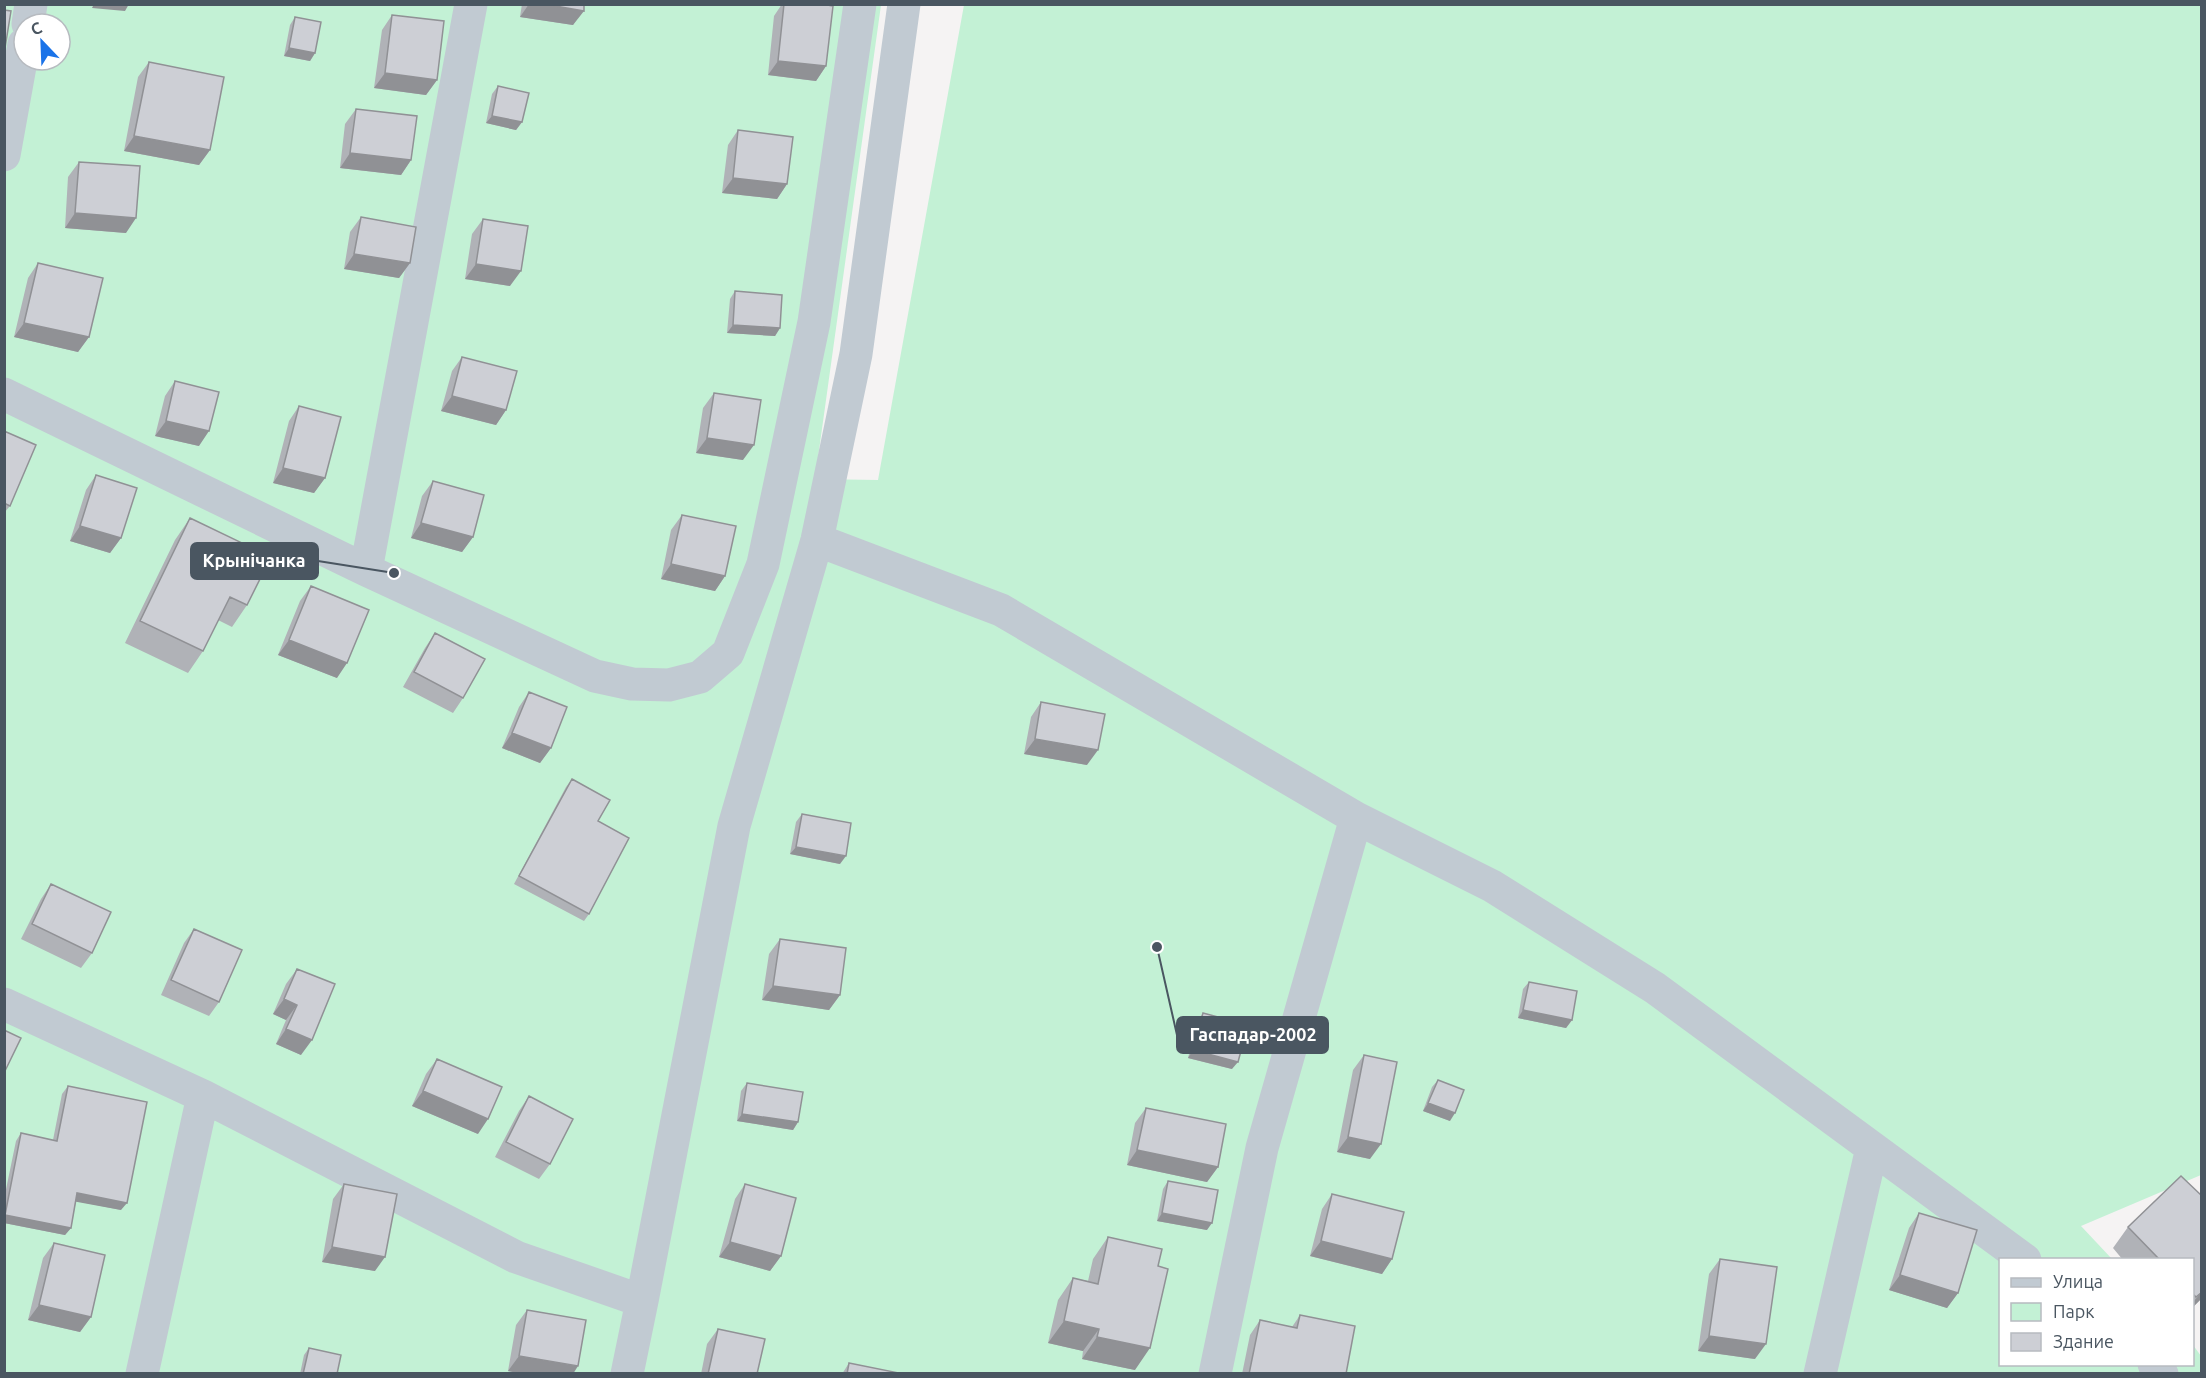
<svg xmlns="http://www.w3.org/2000/svg" width="2206" height="1378" font-family="Ubuntu,sans-serif">
	<style>
		.green { fill: #c3f1d5; fill-rule: evenodd }
		.lines { fill: none; stroke-linecap: round; stroke-linejoin: round }
		.minor { stroke: #c1cad2; stroke-width: 33 }
		.wall { fill: #b0b2b7 }
		.shaded-wall { fill: #909195 }
		.building { fill: #cdcfd5; stroke: #909195; stroke-width: 1.5 }
		.leader { fill: none; stroke: #4a5661; stroke-width: 2 }
		.callout-dot { fill: #4a5661; stroke: #fff; stroke-width: 2 }
		.callout { fill: #4a5661; stroke: #4a5661; stroke-width: 2 }
		.callout-label { font-size: 18px; text-anchor: middle; font-weight: bold; fill: #fff }
	</style>
	<rect width="100%" height="100%" fill="#f5f3f3"/>
	<path class="green" d="M5,5H881L815,479L878,480L964,5H2201V1175L2081,1226L2112,1259L2000,1260V1364H2192L2193,1345L2201,1356V1373L5,1374ZM24,24H60V60H24Z"/>
	<g class="lines">
		<path class="minor" d="M28,24L31,4
			M4,155L24,44
			M4,394L366,570L595,676L632,684L669,685L700,677L728,653L763,564L814,322L860,4
			M817,540L1001,610L1356,818L1492,886L1655,988L2025,1260
			M366,570L471,4
			M4,1004L203,1096L516,1257L642,1301L627,1374
			M642,1301L734,826L817,540L856,354L904,4
			M2154,1364L2162,1374
			M142,1374L203,1096
			M1215,1374L1262,1148L1356,818
			M1820,1374L1872,1148"/>
	</g>
	<path class="wall" d="M522,4H584L573,25L520,17Z
		M782,4H821L826,66L816,81L768,75L774,16Z
		M392,15L437,80L426,95L374,88L382,30Z
		M295,17L315,53L310,61L284,56L290,25Z
		M149,62L210,150L199,165L124,151L138,77Z
		M498,86L522,122L516,130L486,123L492,94Z
		M356,109L411,160L401,175L340,168L345,124Z
		M738,130L787,184L777,199L722,193L728,145Z
		M79,162L126,233L65,228L68,177Z
		M361,217L410,263L399,278L344,269L350,232Z
		M483,219L510,286L465,279L472,234Z
		M38,263L89,337L78,352L14,337L28,278Z
		M735,291L780,328L775,336L727,333L730,299Z
		M462,357L506,410L496,425L441,411L452,371Z
		M175,381L199,446L155,436L165,396Z
		M714,393L743,460L696,453L703,408Z
		M299,406L325,478L314,493L273,483L289,421Z
		M4,431L10,506L4,513Z
		M96,475L121,538L110,553L70,541L86,490Z
		M433,481L473,537L462,552L411,538L422,496Z
		M682,515L725,576L715,591L661,579L671,530Z
		M190,518L247,605L232,627L218,620L203,651L188,673L125,643L175,540Z
		M311,586L337,678L278,655L300,601Z
		M435,633L463,698L453,713L403,687L425,648Z
		M529,692L551,748L540,763L502,748L519,707Z
		M1041,702L1087,765L1024,754L1031,717Z
		M572,779L598,821L589,914L584,921L514,884L566,787Z
		M802,814L840,864L790,854L796,822Z
		M51,884L92,953L81,968L21,939L41,899Z
		M194,929L219,1002L209,1016L161,995L184,943Z
		M780,939L840,995L829,1010L762,1000L769,954Z
		M297,969L301,1055L276,1044L286,1020L273,1014L286,984Z
		M1529,982L1572,1020L1566,1028L1518,1018L1523,989Z
		M1203,1013L1232,1069L1188,1058L1198,1021Z
		M1364,1055L1370,1159L1337,1152L1353,1070Z
		M437,1059L478,1134L412,1106L426,1074Z
		M1438,1080L1450,1121L1423,1111L1432,1087Z
		M747,1083L798,1122L793,1130L737,1121L741,1091Z
		M68,1086L121,1210L76,1201L71,1228L65,1235L4,1223V1199L16,1141L21,1133L53,1140L62,1094Z
		M529,1096L550,1164L539,1179L495,1157L519,1111Z
		M1146,1108L1218,1167L1207,1182L1127,1165L1135,1123Z
		M1168,1181L1207,1230L1157,1221L1163,1189Z
		M344,1184L375,1271L322,1262L333,1199Z
		M745,1184L781,1256L770,1271L719,1257L735,1199Z
		M1332,1194L1392,1259L1382,1274L1310,1256L1322,1209Z
		M2202,1196V1298L2193,1307V1260H2123L2113,1248L2128,1227Z
		M1919,1213L1958,1293L1947,1308L1889,1290L1909,1228Z
		M1108,1237L1135,1370L1082,1359L1083,1351L1048,1343L1058,1300L1073,1278L1088,1281L1093,1259Z
		M54,1243L91,1317L80,1332L28,1320L43,1258Z
		M1720,1259L1755,1359L1698,1351L1709,1274Z
		M527,1310L573,1374H523L508,1371L516,1325Z
		M1300,1315L1346,1374H1242L1250,1335L1260,1320L1292,1327Z
		M718,1329L757,1374H701L707,1344Z
		M309,1348L337,1374H300L304,1355Z
		M849,1363L899,1374H842Z"/>
	<path class="shaded-wall" d="M94,4H129L125,11L92,8Z
		M529,4H544L584,11L573,25L520,17Z
		M289,48L315,53L310,61L284,56Z
		M778,61L826,66L816,81L768,75Z
		M385,73L437,80L426,95L374,88Z
		M492,116L522,122L516,130L486,123Z
		M134,136L210,150L199,165L124,151Z
		M350,153L411,160L401,175L340,168Z
		M733,178L787,184L777,199L722,193Z
		M75,213L136,218L126,233L65,228Z
		M354,254L410,263L399,278L344,269Z
		M476,264L521,271L510,286L465,279Z
		M24,323L89,337L78,352L14,337Z
		M733,325L780,328L775,336L727,333Z
		M452,396L506,410L496,425L441,411Z
		M166,421L209,431L199,446L155,436Z
		M707,438L754,445L743,460L696,453Z
		M283,468L325,478L314,493L273,483Z
		M421,523L473,537L462,552L411,538Z
		M80,526L121,538L110,553L70,541Z
		M671,564L725,576L715,591L661,579Z
		M289,640L347,663L337,678L278,655Z
		M512,733L551,748L540,763L502,748Z
		M1035,739L1098,750L1087,765L1024,754Z
		M796,847L846,856L840,864L790,854Z
		M773,986L840,995L829,1010L762,1000Z
		M284,999L297,1005L286,1020L273,1014Z
		M1523,1010L1572,1020L1566,1028L1518,1018Z
		M286,1029L312,1040L301,1055L276,1044Z
		M1193,1050L1238,1062L1232,1069L1188,1058Z
		M423,1091L488,1119L478,1134L412,1106Z
		M1428,1103L1455,1113L1450,1121L1423,1111Z
		M742,1114L798,1122L793,1130L737,1121Z
		M1348,1137L1381,1144L1370,1159L1337,1152Z
		M1137,1150L1218,1167L1207,1182L1127,1165Z
		M77,1193L127,1203L121,1210L72,1201Z
		M1162,1213L1212,1223L1207,1230L1157,1221Z
		M5,1215L71,1228L65,1235L4,1223Z
		M1321,1241L1392,1259L1382,1274L1310,1256Z
		M730,1242L781,1256L770,1271L719,1257Z
		M332,1247L385,1257L375,1271L322,1262Z
		M1900,1275L1958,1293L1947,1308L1889,1290Z
		M2202,1292V1298L2193,1307V1302Z
		M39,1305L91,1317L80,1332L28,1320Z
		M1064,1321L1099,1329L1083,1351L1048,1343Z
		M1709,1336L1766,1344L1755,1359L1698,1351Z
		M1097,1337L1150,1348L1135,1370L1082,1359Z
		M519,1356L578,1366L573,1374H523L508,1371Z"/>
	<path class="building" d="M544,4H584V11Z
		M784,4H821L833,6L826,66L778,61Z
		M4,10L11,11L5,48H4Z
		M392,15L444,21L437,80L385,73Z
		M295,17L321,22L315,53L289,48Z
		M149,62L224,77L210,150L134,136Z
		M498,86L529,93L522,122L492,116Z
		M356,109L417,116L411,160L350,153Z
		M738,130L793,137L787,184L733,178Z
		M79,162L140,166L136,218L75,213Z
		M361,217L416,227L410,263L354,254Z
		M483,219L528,226L521,271L476,264Z
		M38,263L103,278L89,337L24,323Z
		M735,291L782,295L780,328L733,325Z
		M462,357L517,371L506,410L452,396Z
		M175,381L219,392L209,431L166,421Z
		M714,393L761,400L754,445L707,438Z
		M299,406L341,417L325,478L283,468Z
		M4,431L36,445L10,506L4,503Z
		M96,475L137,488L121,538L80,526Z
		M433,481L484,495L473,537L421,523Z
		M682,515L736,526L725,576L671,564Z
		M190,518L271,557L247,605L230,597L203,651L140,621Z
		M311,586L369,610L347,663L289,640Z
		M435,633L485,659L463,698L414,672Z
		M529,692L567,707L551,748L512,733Z
		M1041,702L1105,714L1098,750L1035,739Z
		M572,779L610,800L598,821L629,838L589,914L519,876Z
		M802,814L851,823L846,856L796,847Z
		M51,884L111,912L92,953L32,924Z
		M194,929L242,950L219,1002L171,980Z
		M780,939L846,948L840,995L773,986Z
		M297,969L335,984L312,1040L286,1029L297,1005L284,999Z
		M1529,982L1577,991L1572,1020L1523,1010Z
		M1203,1013L1248,1025L1238,1062L1193,1050Z
		M4,1030L21,1038L4,1073Z
		M1364,1055L1397,1062L1381,1144L1348,1137Z
		M437,1059L502,1087L488,1119L423,1091Z
		M1438,1080L1464,1090L1455,1113L1428,1103Z
		M747,1083L803,1092L798,1122L742,1114Z
		M68,1086L147,1102L127,1203L77,1193L71,1228L5,1215L21,1133L57,1141Z
		M529,1096L573,1119L550,1164L506,1142Z
		M1146,1108L1226,1124L1218,1167L1137,1150Z
		M2181,1176L2202,1196V1292L2196,1297L2193,1294V1260H2160L2128,1227Z
		M1168,1181L1218,1190L1212,1223L1162,1213Z
		M344,1184L397,1194L385,1257L332,1247Z
		M745,1184L796,1198L781,1256L730,1242Z
		M1332,1194L1404,1212L1392,1259L1321,1241Z
		M1919,1213L1977,1230L1958,1293L1900,1275Z
		M1108,1237L1162,1249L1158,1266L1168,1269L1150,1348L1097,1337L1099,1329L1064,1321L1073,1278L1098,1284Z
		M54,1243L105,1255L91,1317L39,1305Z
		M1720,1259L1777,1267L1766,1344L1709,1336Z
		M527,1310L586,1320L578,1366L519,1356Z
		M1300,1315L1355,1326L1346,1374H1249L1260,1320L1297,1328Z
		M718,1329L765,1339L757,1374H708Z
		M309,1348L341,1355L337,1374H303Z
		M849,1363L899,1373V1374H847Z"/>
	<path class="leader" d="M394 573L318 561M1157 947L1177 1035"/>
	<g class="callout-dot">
		<circle cx="394" cy="573" r="6"/>
		<circle cx="1157" cy="947" r="6"/>
	</g>
	<g class="callout">
		<rect x="191" y="543" width="127" height="36" rx="6"/>
		<rect x="1177" y="1017" width="151" height="36" rx="6"/>
	</g>
	<g class="callout-label">
		<text x="254" y="567">Крынічанка</text>
		<text x="1253" y="1041">Гаспадар-2002</text>
	</g>
	<rect width="2206" height="1378" fill="none" stroke="#4a5661" stroke-width="12"/>
	<rect x="1999" y="1258" width="195" height="108" fill="#ffffff" stroke="#b7bbc0" stroke-width="1.5"/>
	<rect x="2011" y="1278" width="30" height="9" fill="#c1cad2" stroke="#b7bbc0" stroke-width="1.5"/>
	<text x="2053" y="1288" font-size="18" fill="#4a5661">Улица</text>
	<rect x="2011" y="1303" width="30" height="18" fill="#c3f1d5" stroke="#b7bbc0" stroke-width="1.5"/>
	<text x="2053" y="1318" font-size="18" fill="#4a5661">Парк</text>
	<rect x="2011" y="1333" width="30" height="18" fill="#cdcfd5" stroke="#b7bbc0" stroke-width="1.5"/>
	<text x="2053" y="1348" font-size="18" fill="#4a5661">Здание</text>
	<g transform="translate(42 42) rotate(337)"><circle r="28" fill="#ffffff" stroke="#b7bbc0" stroke-width="1.5"/>
	<path d="M0-4.5L10 22L0 15L-10 22Z" fill="#1a73e8"/>
	<text y="-9" font-size="16" font-weight="bold" text-anchor="middle" fill="#4a5661">С</text>
	</g>
</svg>
